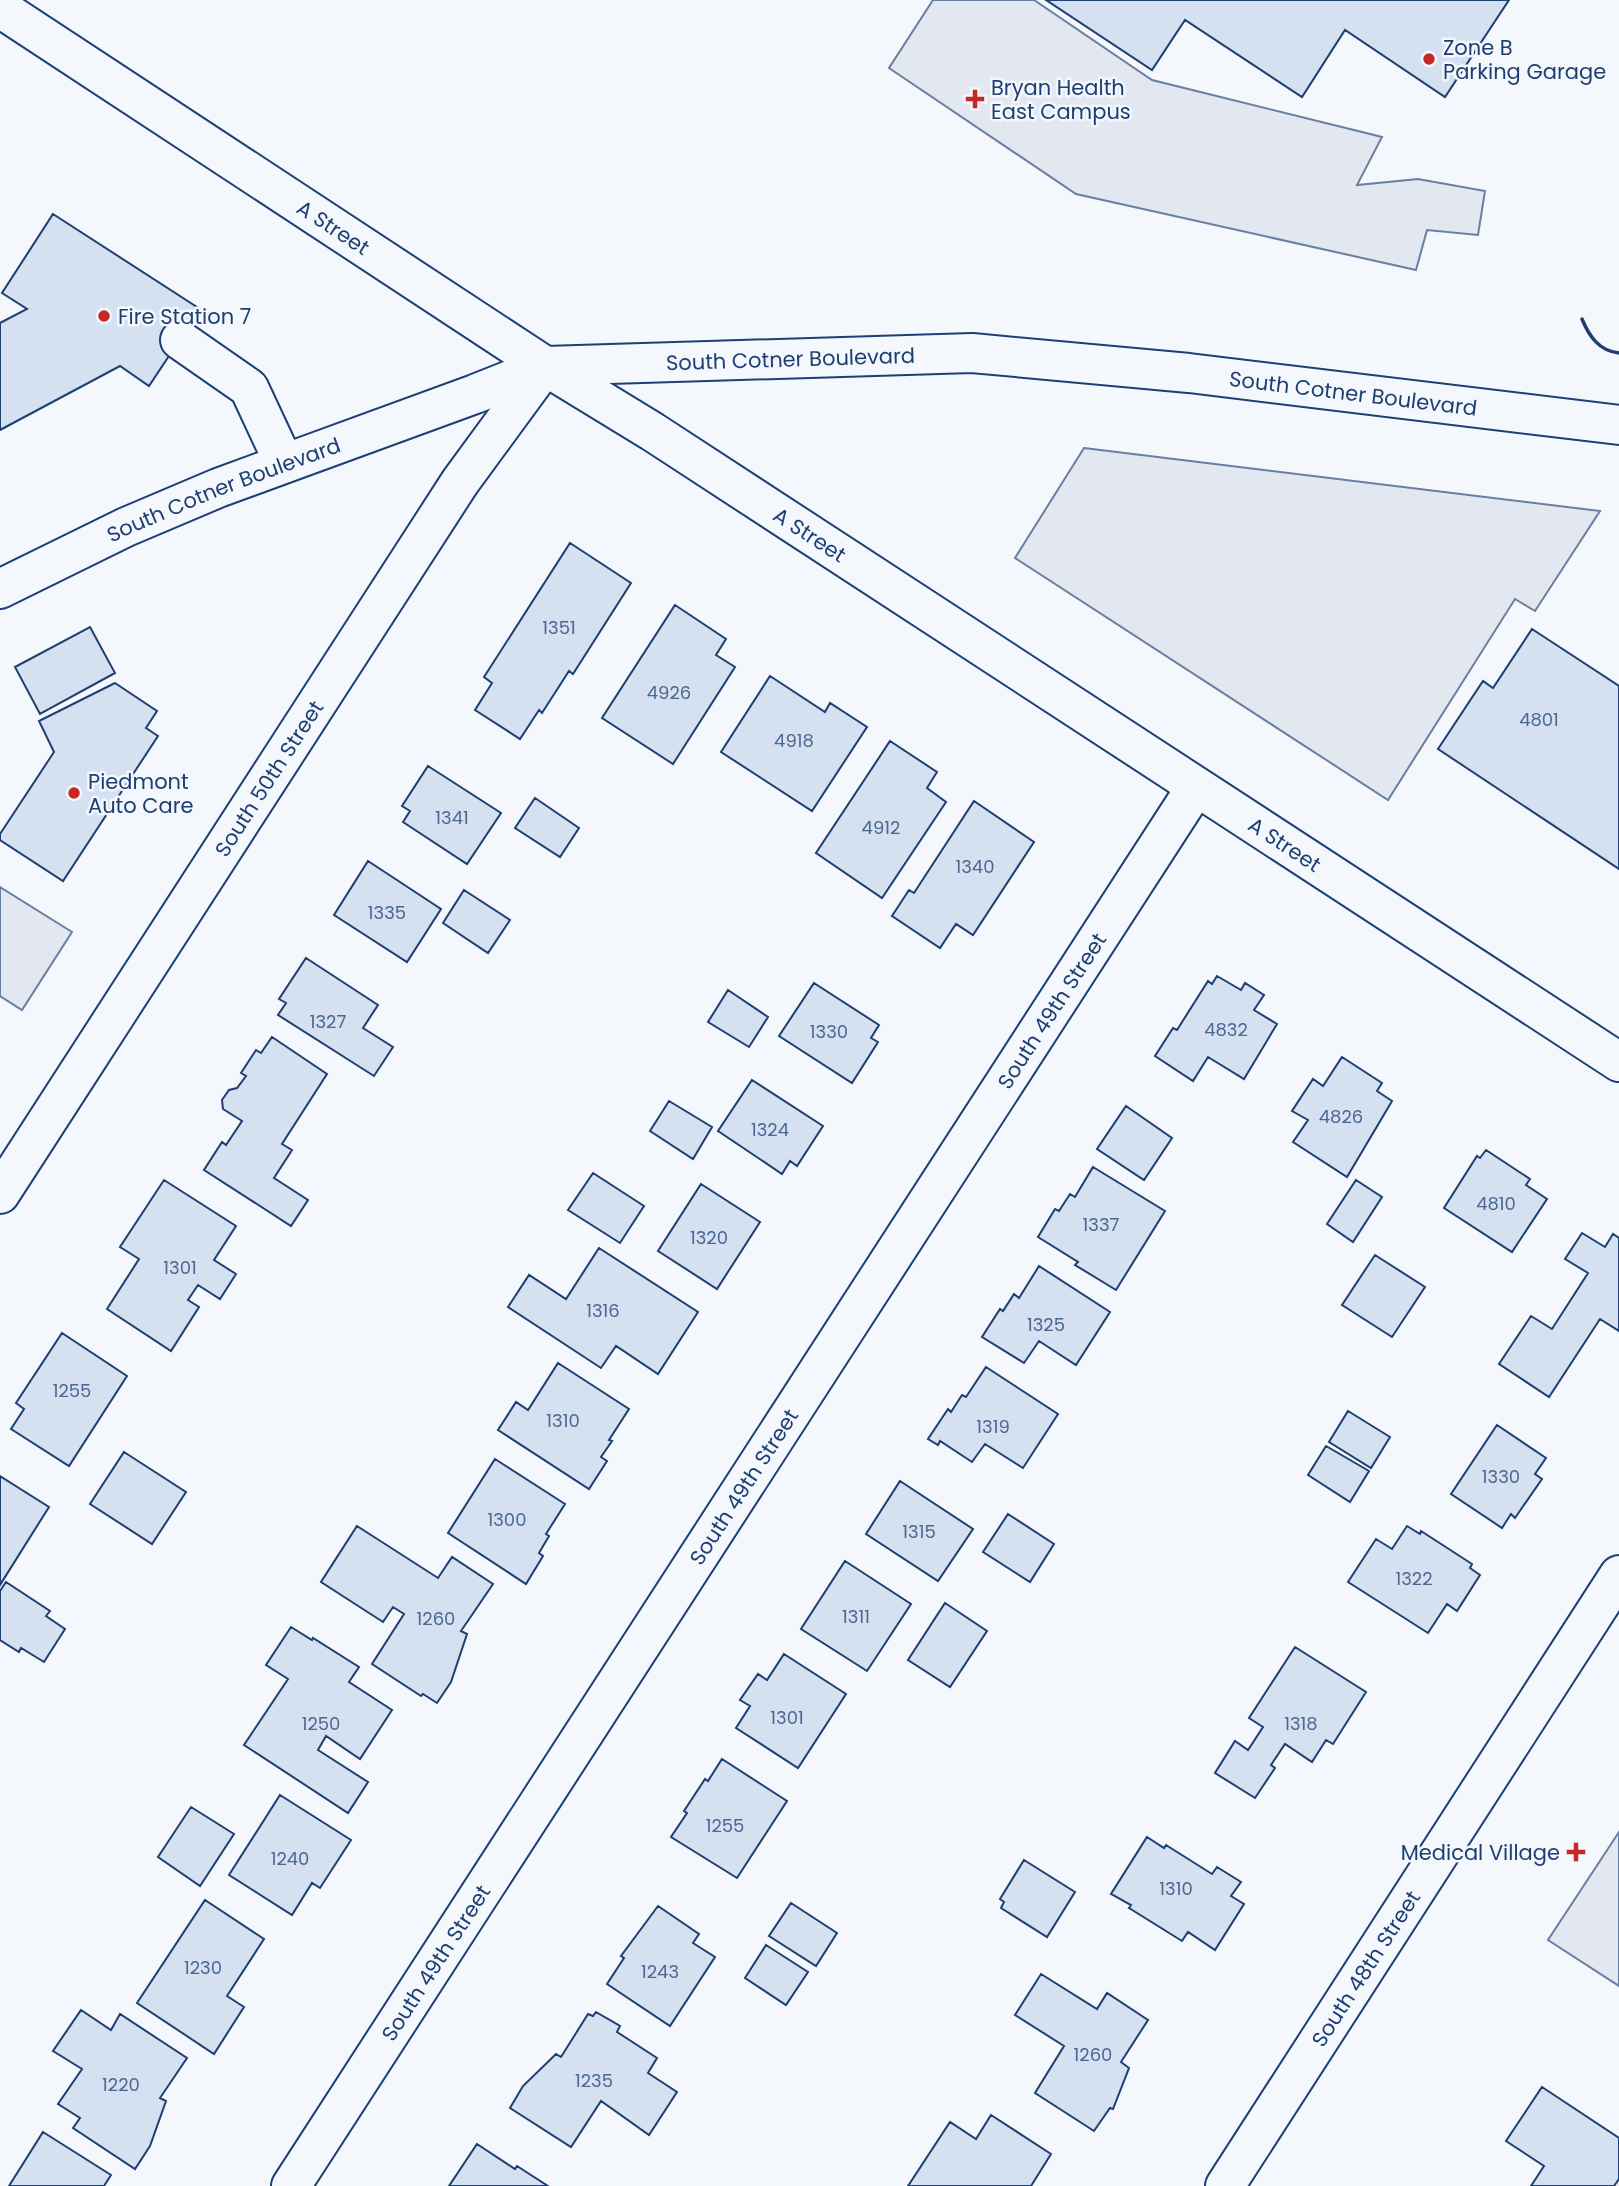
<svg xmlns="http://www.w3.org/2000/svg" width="1619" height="2186" font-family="Poppins,sans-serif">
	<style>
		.parking { fill: #e3e8f0; stroke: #687fa3; stroke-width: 2 }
		.building { fill: #d5e0f0; stroke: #1d3f73; stroke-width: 2 }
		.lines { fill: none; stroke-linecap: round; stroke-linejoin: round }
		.minor-casing { stroke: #1d3f73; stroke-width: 42 }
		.major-casing { stroke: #1d3f73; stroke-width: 42 }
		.minor { stroke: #f4f7fb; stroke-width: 38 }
		.major { stroke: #f4f7fb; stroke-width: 38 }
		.wall { stroke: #1d3f73; stroke-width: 3.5 }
		.poi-dot { fill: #c62828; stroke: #f4f7fb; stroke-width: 2.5 }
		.labels { text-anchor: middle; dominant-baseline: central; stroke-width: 5; stroke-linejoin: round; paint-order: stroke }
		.number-label { font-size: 18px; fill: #4b6792 }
		.poi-label { font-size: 21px; fill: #1d3f73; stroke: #f4f7fb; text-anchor: start }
		.street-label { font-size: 21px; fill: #1d3f73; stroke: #f4f7fb }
	</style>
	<rect width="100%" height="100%" fill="#f4f7fb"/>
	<path class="parking" d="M933,0H1034L1152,80L1382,137L1357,185L1418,179L1485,191L1478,235L1427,230L1416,270L1076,194L889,68Z
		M1084,448L1600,511L1535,611L1515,599L1388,800L1015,558Z
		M0,887L72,932L22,1010L0,996Z
		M1619,1832V1986L1548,1940Z"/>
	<path class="building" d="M1046,0H1509L1445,97L1345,30L1302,97L1185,20L1152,70Z
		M53,214L200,309L149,386L120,366L0,430V323L27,309L2,293Z
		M570,543L631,583L573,674L569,671L542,713L539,710L520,739L475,710L492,683L484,677Z
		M675,605L726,639L716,655L735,667L673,764L602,718Z
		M90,627L115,673L40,714L15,667Z
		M1532,629L1619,686V869L1438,749L1483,681L1493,688Z
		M770,676L825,712L830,703L867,727L812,811L721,752Z
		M115,683L157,711L146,728L158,736L63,881L0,840V834L54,752L39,721Z
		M890,741L937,772L927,788L946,802L882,898L816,853Z
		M428,766L501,813L467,864L403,822L410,811L402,806Z
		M535,798L579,828L560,857L515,828Z
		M974,801L1034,842L973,935L956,924L940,948L892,916L909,890L914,893Z
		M368,861L441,909L407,962L334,915Z
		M464,890L510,920L488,953L443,923Z
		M306,958L378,1005L363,1028L393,1047L374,1076L278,1015L286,1003L279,999Z
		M1217,976L1241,990L1245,983L1264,995L1254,1010L1277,1024L1244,1079L1208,1057L1193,1081L1155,1056L1173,1028L1177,1030L1208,981L1212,984Z
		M814,983L879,1025L871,1038L878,1042L852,1083L779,1036Z
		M728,990L768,1017L749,1047L708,1022Z
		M272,1037L327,1074L282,1144L292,1150L274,1178L308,1200L291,1226L204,1170L222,1142L226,1145L242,1121L223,1109L222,1100L229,1090L237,1088L246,1076L241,1073L256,1050L261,1053Z
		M1342,1057L1382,1083L1377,1091L1392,1101L1347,1177L1293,1142L1308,1120L1292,1111L1313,1079L1323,1086Z
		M752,1080L823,1126L797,1166L790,1161L782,1174L718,1131Z
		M669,1101L712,1127L693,1159L650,1131Z
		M1126,1106L1172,1138L1144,1180L1097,1149Z
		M1486,1150L1530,1179L1526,1185L1547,1199L1512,1252L1444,1208L1477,1156L1480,1158Z
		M1093,1167L1165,1211L1116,1290L1075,1265L1078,1262L1038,1237L1055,1209L1059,1211L1070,1194L1075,1197Z
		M593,1173L644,1206L620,1243L568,1210Z
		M164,1180L236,1226L214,1260L236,1274L220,1299L198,1285L188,1300L199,1307L171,1351L107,1309L139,1259L120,1247Z
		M1356,1180L1382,1197L1353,1242L1327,1224Z
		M701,1184L760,1222L717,1289L658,1251Z
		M1582,1233L1605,1247L1613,1234L1619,1238V1331L1600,1319L1549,1397L1499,1364L1531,1316L1552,1329L1588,1273L1565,1259Z
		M599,1248L698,1312L658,1374L616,1346L601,1368L508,1307L529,1275L566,1299Z
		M1375,1255L1425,1287L1392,1337L1342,1305Z
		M1039,1266L1110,1312L1076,1365L1039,1341L1024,1363L982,1337L1000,1309L1003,1311L1014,1294L1019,1298Z
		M62,1333L127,1376L69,1466L11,1429L24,1409L16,1403Z
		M558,1363L629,1409L609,1440L612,1441L601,1457L607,1461L589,1489L498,1430L516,1402L528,1410Z
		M986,1367L1058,1414L1023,1468L985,1444L972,1462L940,1441L938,1445L928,1439L948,1409L951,1412L962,1395L966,1397Z
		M1348,1411L1390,1437L1371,1468L1329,1442Z
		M1497,1425L1546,1458L1535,1474L1542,1479L1515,1518L1511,1514L1502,1528L1451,1494Z
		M1326,1446L1369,1471L1350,1502L1308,1475Z
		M124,1452L186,1492L152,1544L90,1504Z
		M495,1459L565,1504L546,1534L549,1536L539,1553L543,1556L526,1584L448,1533Z
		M0,1476L49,1507L0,1585Z
		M900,1481L973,1529L938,1581L866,1534Z
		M1008,1514L1054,1544L1030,1582L983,1552Z
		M357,1526L438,1578L452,1557L493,1584L461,1631L467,1634L451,1682L437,1703L423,1694L421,1696L372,1664L404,1614L393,1607L383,1622L321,1582Z
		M1407,1526L1420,1534L1421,1531L1472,1564L1470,1568L1480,1575L1457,1611L1447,1604L1428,1633L1348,1582L1376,1539L1392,1549Z
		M845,1561L911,1604L867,1671L801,1629Z
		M6,1582L50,1611L46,1616L65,1629L44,1662L21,1648L19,1652L0,1640V1591Z
		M945,1603L987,1631L950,1687L908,1660Z
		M291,1627L312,1640L313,1638L359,1667L349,1682L392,1710L360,1759L326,1736L318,1750L368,1782L348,1813L244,1745L288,1679L266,1665Z
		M1295,1647L1366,1692L1333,1744L1326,1740L1312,1762L1285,1744L1271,1765L1275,1768L1255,1798L1215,1773L1235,1741L1248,1750L1263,1727L1249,1718Z
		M784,1654L846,1694L798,1768L736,1728L750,1706L740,1700L758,1674L767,1680Z
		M722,1759L787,1801L737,1878L671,1837L687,1813L684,1811L705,1779L708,1781Z
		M280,1795L351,1840L320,1888L312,1883L292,1915L229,1875Z
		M191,1807L234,1834L200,1886L158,1857Z
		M1147,1837L1164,1848L1166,1845L1212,1874L1217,1867L1241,1882L1231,1896L1244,1904L1215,1950L1188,1932L1182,1941L1129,1908L1131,1905L1111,1894Z
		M1024,1860L1075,1892L1047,1937L1001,1908L1004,1902L1000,1899Z
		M205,1900L264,1939L227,1996L244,2007L214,2054L137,2003Z
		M791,1903L837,1933L816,1966L769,1936Z
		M658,1906L699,1934L693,1943L715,1957L670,2026L607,1984L624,1958L621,1956Z
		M766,1945L808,1972L786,2005L745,1978Z
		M1041,1974L1097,2009L1107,1993L1148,2020L1121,2062L1129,2068L1113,2109L1110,2108L1094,2131L1035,2093L1064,2046L1015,2015Z
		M81,2010L111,2030L120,2014L187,2058L160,2098L166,2101L150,2146L135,2169L73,2128L80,2118L58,2104L82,2069L53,2051Z
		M596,2012L620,2026L617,2032L657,2058L648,2073L677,2092L649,2135L601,2101L571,2147L510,2108L523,2086L556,2054L561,2057L588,2014L593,2016Z
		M1542,2087L1619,2138V2179L1614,2186H1531L1544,2166L1506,2141Z
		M991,2115L1051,2154L1031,2186H908L950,2122L976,2139Z
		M43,2132L111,2175L104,2186H9Z
		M477,2144L515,2169L517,2166L548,2186H449Z"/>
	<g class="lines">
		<defs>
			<g id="minor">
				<path d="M180,340L249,388L284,463"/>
				<path id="s1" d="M0,1194L460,482L545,366"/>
				<path id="s2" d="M291,2186L1196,787"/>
			</g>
			<g id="major">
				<path id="s3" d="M0,8L545,366L653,432L1619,1062"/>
				<path id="s4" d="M0,589L126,527L218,488L475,394L545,366L972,353L1189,373L1619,425"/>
				<path id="s5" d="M1225,2186L1619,1575"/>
			</g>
		</defs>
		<use href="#minor" class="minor-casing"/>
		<use href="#major" class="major-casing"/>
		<use href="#minor" class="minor"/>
		<use href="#major" class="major"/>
		<path class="wall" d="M1582,319C1589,336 1599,351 1619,353"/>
	</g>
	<g class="poi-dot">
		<circle cx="1429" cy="59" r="7"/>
		<path d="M971.5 88.5h7v7h7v7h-7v7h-7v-7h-7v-7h7z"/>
		<circle cx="104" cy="316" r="7"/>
		<circle cx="74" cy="793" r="7"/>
		<path d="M1572.5 1841.5h7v7h7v7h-7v7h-7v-7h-7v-7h7z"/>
	</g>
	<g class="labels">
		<g class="number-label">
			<text x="559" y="627">1351</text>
			<text x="669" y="692">4926</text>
			<text x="1539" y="719">4801</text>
			<text x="794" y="740">4918</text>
			<text x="452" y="817">1341</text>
			<text x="881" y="827">4912</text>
			<text x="975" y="866">1340</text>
			<text x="387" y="912">1335</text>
			<text x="328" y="1021">1327</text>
			<text x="1226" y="1029">4832</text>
			<text x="829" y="1031">1330</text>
			<text x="1341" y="1116">4826</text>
			<text x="770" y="1129">1324</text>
			<text x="1496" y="1203">4810</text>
			<text x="1101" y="1224">1337</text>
			<text x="709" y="1237">1320</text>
			<text x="180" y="1267">1301</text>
			<text x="603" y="1310">1316</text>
			<text x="1046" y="1324">1325</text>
			<text x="72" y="1390">1255</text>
			<text x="563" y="1420">1310</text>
			<text x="993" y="1426">1319</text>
			<text x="1501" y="1476">1330</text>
			<text x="507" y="1519">1300</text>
			<text x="919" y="1531">1315</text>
			<text x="1414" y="1578">1322</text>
			<text x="856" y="1616">1311</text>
			<text x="436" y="1618">1260</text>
			<text x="787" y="1717">1301</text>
			<text x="321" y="1723">1250</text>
			<text x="1301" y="1723">1318</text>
			<text x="725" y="1825">1255</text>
			<text x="290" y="1858">1240</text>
			<text x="1176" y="1888">1310</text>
			<text x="203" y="1967">1230</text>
			<text x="660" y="1971">1243</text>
			<text x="1093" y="2054">1260</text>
			<text x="594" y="2080">1235</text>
			<text x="121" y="2084">1220</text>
		</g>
		<g class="poi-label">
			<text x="1443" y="47">Zone B<tspan x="1443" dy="24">Parking Garage</tspan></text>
			<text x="991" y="87">Bryan Health<tspan x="991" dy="24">East Campus</tspan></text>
			<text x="118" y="316">Fire Station 7</text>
			<text x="88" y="781">Piedmont<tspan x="88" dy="24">Auto Care</tspan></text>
			<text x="1560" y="1852" text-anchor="end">Medical Village</text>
		</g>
		<g class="street-label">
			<text stroke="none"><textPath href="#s3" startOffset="399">A Street</textPath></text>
			<text stroke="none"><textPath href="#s4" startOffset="835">South Cotner Boulevard</textPath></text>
			<text stroke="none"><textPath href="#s4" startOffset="1400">South Cotner Boulevard</textPath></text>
			<text stroke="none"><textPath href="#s4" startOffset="245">South Cotner Boulevard</textPath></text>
			<text stroke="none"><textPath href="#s3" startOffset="966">A Street</textPath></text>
			<text stroke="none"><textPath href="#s1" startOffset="495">South 50th Street</textPath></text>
			<text stroke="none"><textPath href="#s3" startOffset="1533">A Street</textPath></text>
			<text stroke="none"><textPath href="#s2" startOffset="1400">South 49th Street</textPath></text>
			<text stroke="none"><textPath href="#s2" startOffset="833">South 49th Street</textPath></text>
			<text stroke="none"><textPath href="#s2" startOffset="266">South 49th Street</textPath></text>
			<text stroke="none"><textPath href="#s5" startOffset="259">South 48th Street</textPath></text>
		</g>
	</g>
</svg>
